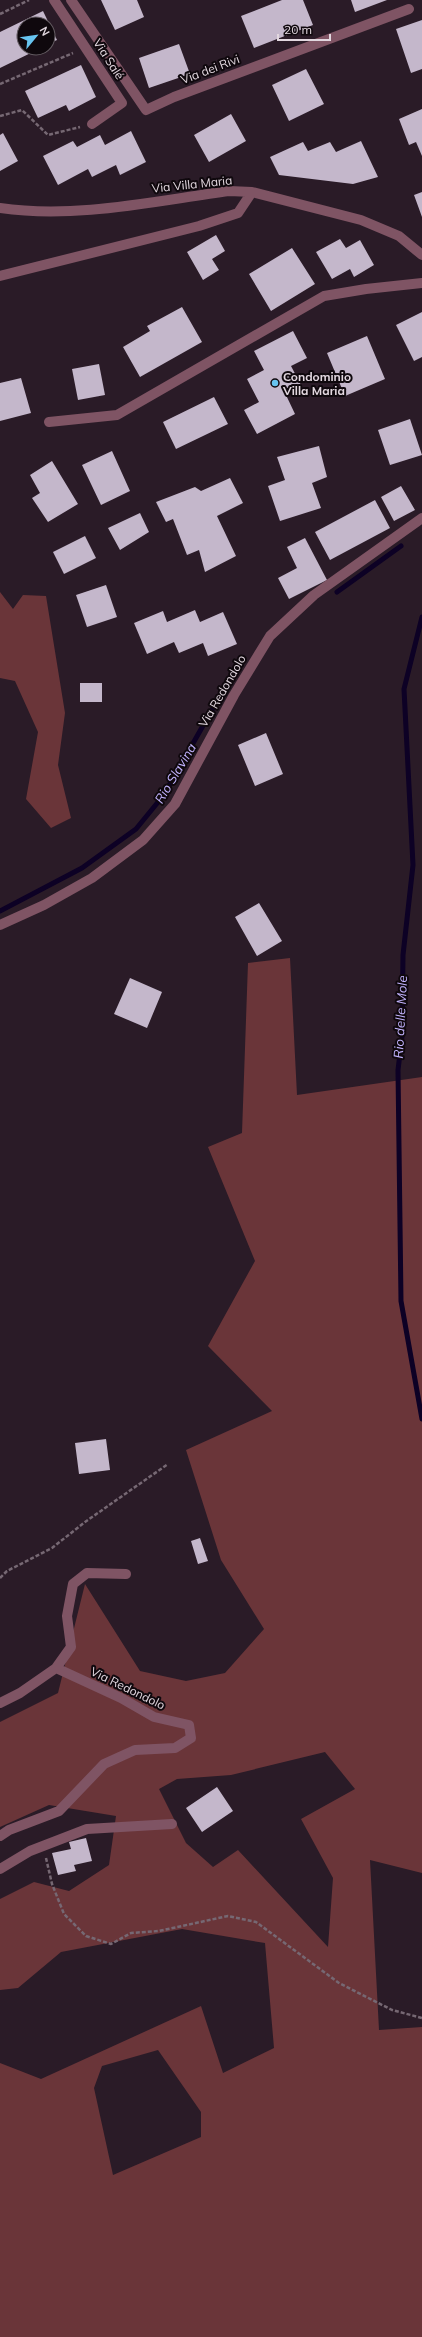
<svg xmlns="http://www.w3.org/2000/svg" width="422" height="2337" font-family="Mulish,sans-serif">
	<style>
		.forest { fill: #6a3539; fill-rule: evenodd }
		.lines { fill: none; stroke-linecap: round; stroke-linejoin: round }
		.stream { stroke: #0d0125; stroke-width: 5 }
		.building { fill: #c4b7cb }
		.path { stroke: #766873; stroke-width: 2.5; stroke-dasharray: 4 2; stroke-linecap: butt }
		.minor { stroke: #7f5464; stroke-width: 10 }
		.poi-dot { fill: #67c4f0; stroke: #0f080d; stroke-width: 1.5 }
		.labels { text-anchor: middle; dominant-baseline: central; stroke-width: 4; stroke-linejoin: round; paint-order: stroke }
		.street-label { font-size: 12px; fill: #e2d7df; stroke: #0f080d }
		.poi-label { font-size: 12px; font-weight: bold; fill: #e2d7df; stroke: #0f080d; text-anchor: start }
		.water-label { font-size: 13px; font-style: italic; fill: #c3b4ff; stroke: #0f080d }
	</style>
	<rect width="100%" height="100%" fill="#2a1b27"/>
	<path class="forest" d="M0,592L13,609L23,595L46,596L65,713L58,765L71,818L51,828L26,799L38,732L15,681L0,678Z
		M290,958L297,1095L422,1077V1873L370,1860L379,2030L422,2027V2337H0V2063L41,2079L201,2006L223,2073L274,2048L265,1943L182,1929L61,1952L18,1988L0,1990V1899L34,1882L69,1891L109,1865L116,1816L49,1805L0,1827V1722L58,1693L85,1584L140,1671L186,1681L225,1673L264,1629L221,1560L186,1450L272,1411L208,1346L255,1261L208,1147L242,1133L248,963ZM325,1752L355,1789L301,1819L333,1878L328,1947L238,1850L213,1867L186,1843L159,1789L177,1779L231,1775ZM158,2050L201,2112V2137L113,2175L94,2088L102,2066Z"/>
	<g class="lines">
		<path class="stream" d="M337,592L401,546
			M422,617L404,689L413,865L403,955L402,1037L398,1070L401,1301L422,1419
			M0,911L82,868L136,829L163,796L241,659"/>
	</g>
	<path class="building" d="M101,0H137L144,17L115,30Z
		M282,0H303L313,25L254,48L241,16Z
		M351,0H387L355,12Z
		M43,11L57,40L48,44V24H24V48H41L0,68V32Z
		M422,20V69L411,73L396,29Z
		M179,44L190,74L149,88L139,58Z
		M81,65L96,97L69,111L66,105L38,118L25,91Z
		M306,69L324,104L289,121L272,85Z
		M422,109V156L416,142L409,145L399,119Z
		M231,114L246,141L209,162L194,135Z
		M131,131L146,162L120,175L116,165L92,177L88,169L58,185L43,156L73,141L77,147L100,135L105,145Z
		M3,133L18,161L0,171V135Z
		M361,141L378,177L353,184L279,175L270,157L303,142L308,151L330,142L336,152Z
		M422,192V217L414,195Z
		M216,235L225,251L212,259L219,270L203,280L187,252Z
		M340,239L346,248L360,240L374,265L354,277L350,269L332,279L316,252Z
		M292,248L315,284L271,311L249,274Z
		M182,307L202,342L140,377L123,347L150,331L147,326Z
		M422,312V357L414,361L396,325Z
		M293,331L307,358L291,366L302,387L286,395L295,414L257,434L244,410L259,402L247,379L264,370L254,351Z
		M367,336L385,379L345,396L327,353Z
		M99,364L105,395L78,400L72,369Z
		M21,378L31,413L0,421V383Z
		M214,397L228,424L176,449L163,422Z
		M410,419L422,455L390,465L378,430Z
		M319,446L327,477L312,483L321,508L280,521L268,486L285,480L277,457Z
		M112,451L130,491L101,505L82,465Z
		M52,461L78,504L48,522L32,498L40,493L30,475Z
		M230,478L243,503L217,516L236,556L205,572L199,550L187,555L173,519L166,522L156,502L195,487L201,491Z
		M401,486L415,510L394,521L381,497Z
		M375,500L390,528L330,560L315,532Z
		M140,513L149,532L120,550L108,528Z
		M85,536L96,558L64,574L53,552Z
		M305,538L327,580L289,599L278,578L297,568L287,547Z
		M106,585L117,617L87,627L76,595Z
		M195,610L200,622L223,612L237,644L208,656L203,643L179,653L174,642L147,654L134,623L163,611L167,622Z
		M80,683H102V702H80Z
		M266,733L283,774L255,786L238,745Z
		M259,903L282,941L257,956L235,917Z
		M130,978L162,992L147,1028L114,1014Z
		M106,1439L110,1470L79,1474L75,1443Z
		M200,1538L208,1561L198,1564L191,1541Z
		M217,1787L233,1811L202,1832L186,1808Z
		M86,1838L92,1861L74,1865L76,1871L58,1875L52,1853L71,1849L69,1842Z"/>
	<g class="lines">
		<path class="path" d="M0,14L29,0
			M0,84L73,53
			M0,116L22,110L48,135L80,127
			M0,1578L7,1571L52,1548L85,1522L168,1464
			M46,1858L52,1884L64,1914L86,1936L111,1944L131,1933L159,1931L228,1916L256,1922L339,1983L392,2010L422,2018"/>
		<path class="minor" d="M54,0L122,103L92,124
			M71,0L146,110L174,97L409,9
			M0,208C76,219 154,201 229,191L252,192L361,220L399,236L422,255
			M0,276L199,226L238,213L252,192
			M49,422L117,415L324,296L366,289L422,283
			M0,925L44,905L92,878L143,840L175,804L234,695L270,636L314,595L422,518
			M56,1668L71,1647L67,1616L73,1584L87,1573L126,1574
			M0,1703L20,1693L56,1668L121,1698L154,1717L189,1725L191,1738L175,1748L135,1750L104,1764L59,1811L9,1830L0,1836
			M0,1869L30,1851L87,1829L172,1824"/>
	</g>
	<circle class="poi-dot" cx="275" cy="383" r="4"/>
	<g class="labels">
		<g class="street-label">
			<text transform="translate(109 59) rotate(57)">Via Salé</text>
			<text transform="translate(210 69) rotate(-21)">Via dei Rivi</text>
			<text transform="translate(192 184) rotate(-6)">Via Villa Maria</text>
			<text transform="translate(222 691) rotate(-60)">Via Redondolo</text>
			<text transform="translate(128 1688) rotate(26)">Via Redondolo</text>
		</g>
		<g class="poi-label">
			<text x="283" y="376">Condominio<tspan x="283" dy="14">Villa Maria</tspan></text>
		</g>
		<g class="water-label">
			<text transform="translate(175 773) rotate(-59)">Rio Slavina</text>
			<text transform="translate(400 1017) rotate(-87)">Rio delle Mole</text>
		</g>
	</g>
	<g transform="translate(36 36) rotate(61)"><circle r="19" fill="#0f080d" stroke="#635b61"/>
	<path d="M0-3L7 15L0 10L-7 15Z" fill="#67c4f0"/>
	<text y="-6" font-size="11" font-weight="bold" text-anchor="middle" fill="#e2d7df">N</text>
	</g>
	<path d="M278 34v6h52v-6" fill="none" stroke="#e2d7df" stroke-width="2"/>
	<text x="284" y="34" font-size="12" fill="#e2d7df" stroke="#0f080d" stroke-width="3" paint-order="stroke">20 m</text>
</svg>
